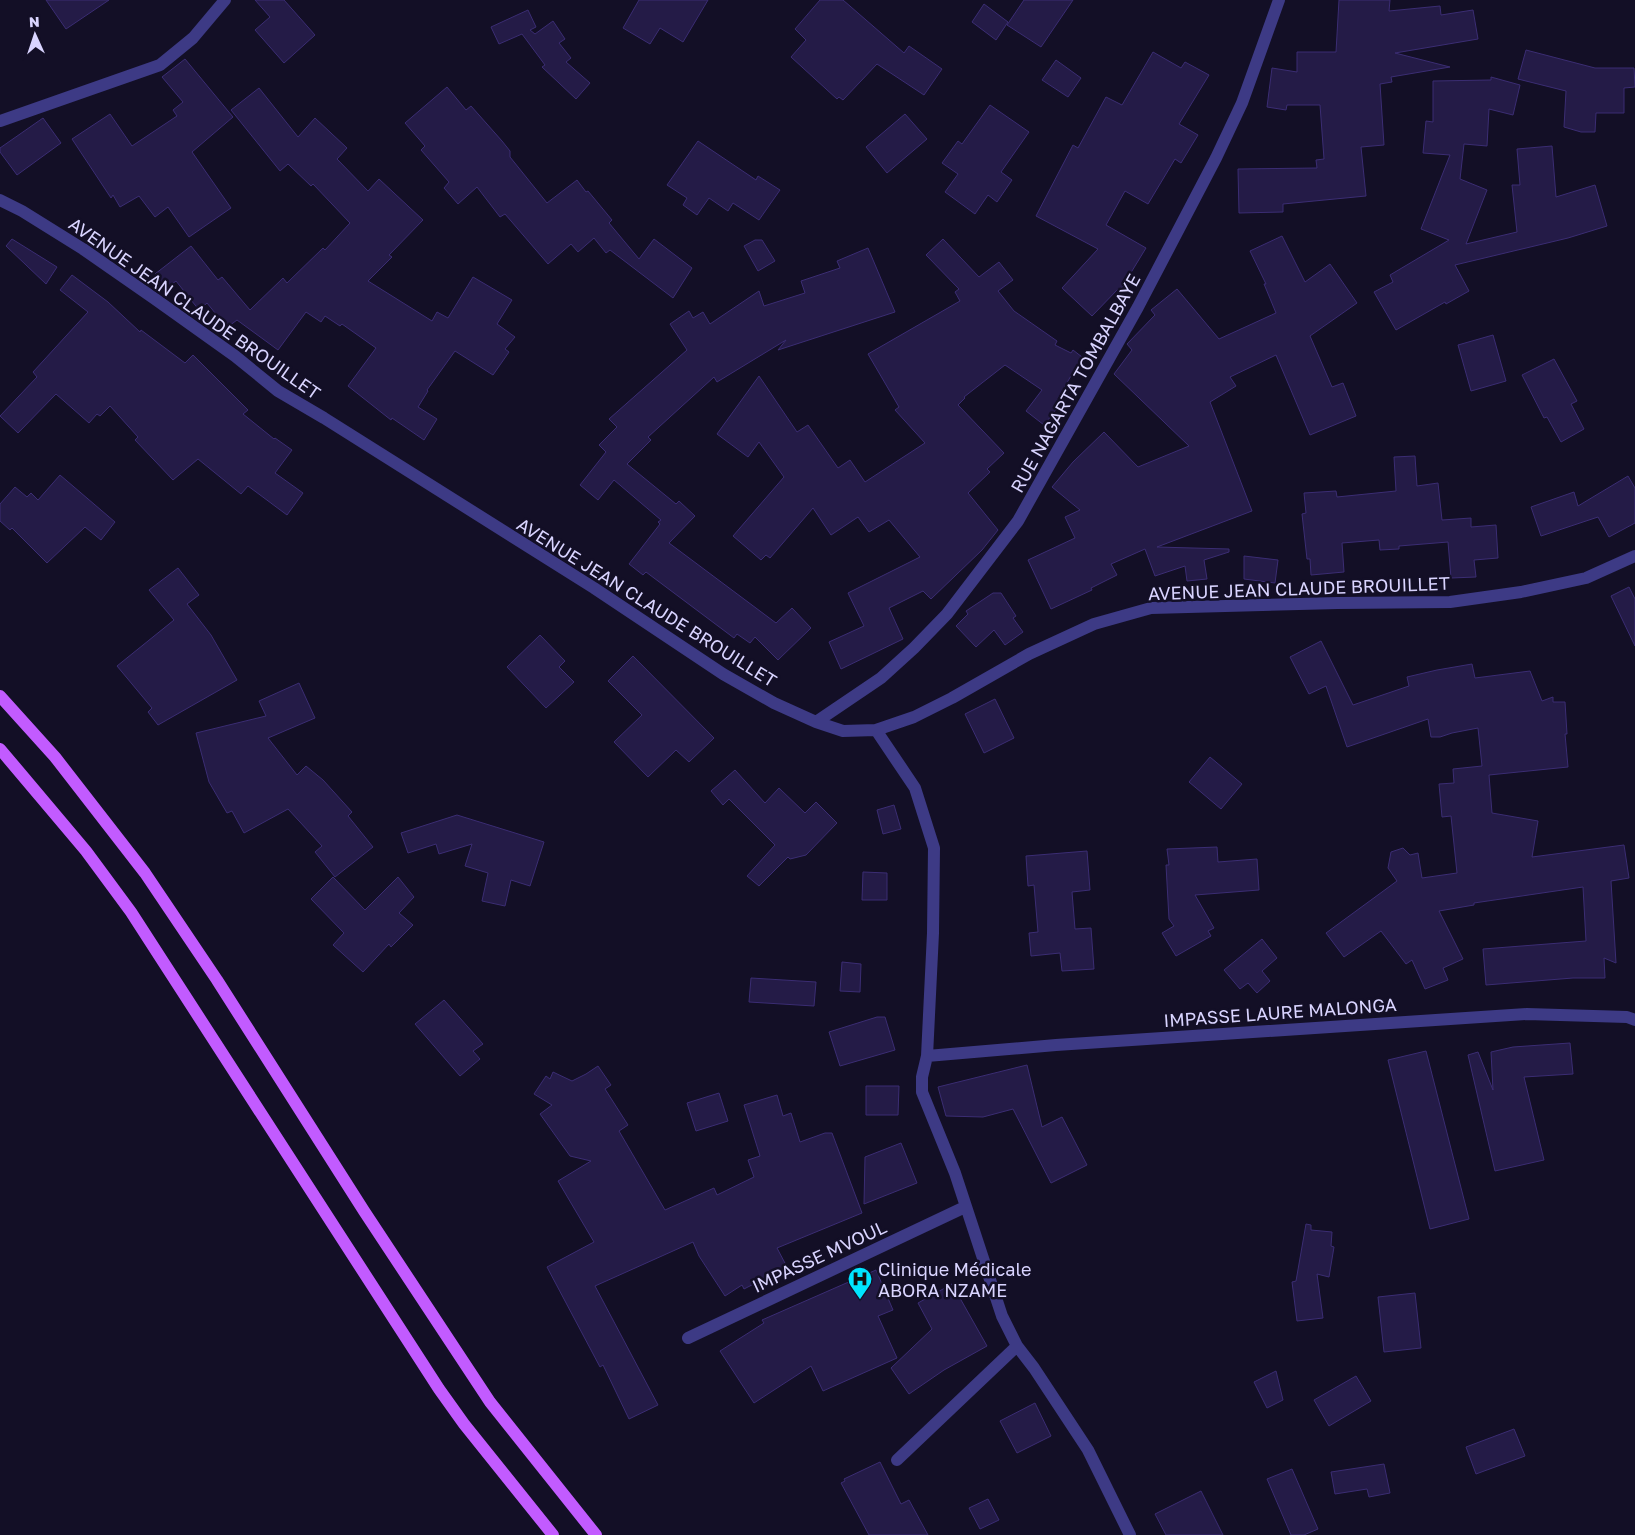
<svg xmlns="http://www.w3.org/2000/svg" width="1635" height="1535" font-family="'Golos Text',sans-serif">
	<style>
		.building { fill: #241b47; stroke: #3b2d73 }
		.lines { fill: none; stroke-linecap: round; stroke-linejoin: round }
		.street { stroke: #3d3a85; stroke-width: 12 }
		.primary { stroke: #c25bff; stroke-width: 12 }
		.labels { text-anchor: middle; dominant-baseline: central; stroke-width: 5; stroke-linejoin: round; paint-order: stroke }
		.street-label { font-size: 18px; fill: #d9d4ff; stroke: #130f26 }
		.poi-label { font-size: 18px; fill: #d9d4ff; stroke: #130f26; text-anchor: start }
	</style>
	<rect width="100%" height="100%" fill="#130f26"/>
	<path class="building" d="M46,0H109L66,29Z
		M255,0H284L315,35L284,63L255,30L270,17Z
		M639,0H708L683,42L660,28L650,44L623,28Z
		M820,0H843L904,53L909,46L942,69L924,95L877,64L843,100L839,97L837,99L791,57L806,40L795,29Z
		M1024,0H1073L1041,47L1007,25Z
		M1339,0H1390L1389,11L1440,6L1441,15L1473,10L1478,39L1395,53L1450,67L1391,77L1392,82L1380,84L1384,145L1361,147L1366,196L1283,204V212L1239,213L1238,169L1317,168L1316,160L1324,159L1320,105H1287L1286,110L1267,107L1272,68L1297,72V52H1336Z
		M984,4L1008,22L996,40L972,22Z
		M528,10L536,27L530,30L535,34L553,21L565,39L559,43L571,58L566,62L590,83L576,99L542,67L545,65L522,34L499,44L491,27Z
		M1526,50L1595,68H1634L1635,87L1624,88V113H1596L1595,132H1581L1564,127L1566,91L1518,79Z
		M1153,52L1181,68L1185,62L1209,75L1179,124L1198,135L1181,163L1175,159L1148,204L1125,191L1106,225L1146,248L1121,289L1119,288L1092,316L1062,288L1098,249L1036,216L1073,145L1078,148L1106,97L1122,105Z
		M185,59L233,117L192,152L231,208L189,237L168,207L155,217L139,196L120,207L113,195L111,198L72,139L110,114L132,146L177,116L173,110L183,102L162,77Z
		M1056,60L1081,78L1068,97L1042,80Z
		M1491,77L1520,85L1513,115L1489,109L1487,146L1464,144L1460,179L1487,190L1466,244L1517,232L1512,185H1520L1517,149L1552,146L1556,197L1595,185L1607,226L1568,238L1455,265L1469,291L1446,304L1445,302L1396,330L1374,292L1393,282L1390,275L1449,240L1421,229L1450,155L1423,153L1426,121L1433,122V81L1491,80Z
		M447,87L466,110L471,106L502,141L510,151V157L547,203L577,180L586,192L588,191L612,220L609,223L639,259L654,239L692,268L673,298L610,250L606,253L594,238L578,252L571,244L548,264L505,214L500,217L477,187L458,204L444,188L449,182L421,150L425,146L405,123Z
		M259,88L298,137L315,118L347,148L337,159L368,191L379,179L423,220L389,255L392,257L368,281L432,321L437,312L448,318L473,277L512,300L497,324L515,337L505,349L509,352L493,375L455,351L427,390L428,391L418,407L437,419L424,440L392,418L391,420L348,386L376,348L342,324L340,326L325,316L321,322L306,312L278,350L237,320L229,326L222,318L220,319L207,303L199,310L176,281L167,288L155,274L191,246L218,280L222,277L250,310L283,278L287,283L323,248L325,250L350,223L313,184L311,186L288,164L280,171L231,110Z
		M990,105L1029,132L1001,172L1012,180L997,202L988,195L975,214L945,192L958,174L942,163L958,141L962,144Z
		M905,114L927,139L887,173L866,147Z
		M43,118L61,143L17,175L0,152V148Z
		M698,141L756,180L758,176L780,190L759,220L733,203L728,211L709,198L697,215L683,205L687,198L667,185Z
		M1282,236L1305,282L1330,264L1357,303L1310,336L1332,387L1343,383L1356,416L1310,435L1276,355L1230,377L1236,386L1210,402L1252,511L1157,547L1229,549V552L1204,560L1207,579L1187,581L1185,566L1155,576L1145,549L1111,564L1117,575L1091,588L1092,590L1051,609L1028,560L1075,538L1065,517L1080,510L1052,487L1073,462L1104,432L1138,467L1189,446L1114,374L1132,350L1127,344L1155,315L1151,310L1177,289L1219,339L1276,313L1264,284H1266L1250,251Z
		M12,239L57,267L46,284L6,246Z
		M943,239L979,277L999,262L1013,280L998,291L1014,311L1057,341L1055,345L1071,353L1073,350L1082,357L1058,398L1062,402L1044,425L1026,411L1042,390L1005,365L964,397L965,398L958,405L1004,453L987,469L990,472L968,493L998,530L982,550L931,599L923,591L889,608L903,639L841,669L829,642L864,626L848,593L920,557L889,520L869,532L858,517L831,535L813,508L770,558L766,555L761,560L733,536L784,477L759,442L748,457L717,434L759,376L797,432L808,425L838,468L850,460L865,482L925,443L895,410L899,407L868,354L960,301L955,292L959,289L926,255Z
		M755,240H762L775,261L758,271L744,246Z
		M868,248L895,312L778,350L786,340L717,382L714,377L648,437L651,440L627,464L676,504L679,501L695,516L669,543L776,623L792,608L811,628L778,660L755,637L750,643L737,634L734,638L646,572L643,575L629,564L660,524L658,522L661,520L614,480L598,500L580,485L606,452L599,445L617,427L609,419L687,350L670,324L689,311L693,318L703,312L710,324L759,291L764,306L805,293L801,281L840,268L837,261Z
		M72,275L108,302L140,332L141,330L185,363L193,355L248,410L243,414L274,439L275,438L292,450L275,473L303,493L287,515L248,486L241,494L198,459L173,480L135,440L138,437L110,406L100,416L97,414L89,423L56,394L18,433L0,416L37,377L33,372L88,312L60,290Z
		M1493,335L1506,381L1471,391L1458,345Z
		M1554,359L1577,401L1571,404L1584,429L1561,442L1547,417L1544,418L1522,375Z
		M1415,456L1417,486L1438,483L1442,520L1471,518V527L1496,525L1498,558L1474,560L1476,577L1451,578L1448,542L1399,546V549L1380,550L1379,540L1342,543L1344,572L1311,575L1310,559H1307L1302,514L1306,513L1304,493L1336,491L1337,497L1396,491L1394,457Z
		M60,475L115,522L101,540L85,527L47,563L12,528L10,530L0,521V504L15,487L27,497L31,493L38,500Z
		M1628,476L1635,488V523L1609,537L1598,517L1541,536L1531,507L1574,492L1578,506Z
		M1244,556L1278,560L1275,583L1244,579Z
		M178,568L199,595L187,604L211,635L237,680L158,725L148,712L152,708L117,666L174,620L149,590Z
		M1629,587L1635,599V646L1611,596Z
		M993,593H1001L1016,616L1013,618L1023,632L1005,645L994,630L976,647L956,626L968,614L966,611Z
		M540,635L565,661L559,667L574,682L546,708L507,667Z
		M1321,641L1353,705L1409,686L1407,677L1437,670L1472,664L1475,678L1530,671L1542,701L1553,697V702H1565L1567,734H1565L1568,767L1489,775L1492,813L1538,821L1532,857L1624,845L1629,878L1611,881L1616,963L1604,958L1605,978H1573L1486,985L1483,949L1586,941L1583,887L1474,903V905L1439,911L1463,959L1443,968L1448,980L1425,989L1412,960L1406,964L1381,931L1344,957L1326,933L1397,881L1388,868L1391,852L1403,848L1410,855L1418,853L1422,878L1457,873L1451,816L1442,817L1439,784L1454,783L1453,769L1482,766L1478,728L1452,733L1440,737H1431L1428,719L1347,747L1326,686L1309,694L1290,657Z
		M633,656L714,738L689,762L676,750L648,777L614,742L642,715L608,681Z
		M299,683L315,718L268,738L297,775L306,766L323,780L352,812L348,816L373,847L335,877L315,852L322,846L288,809L244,833L232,811L227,813L209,782L196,733L266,716L259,701Z
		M995,699L1014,738L984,753L965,714Z
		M1210,757L1242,784L1221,809L1189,782Z
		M735,770L765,803L779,788L805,813L816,802L837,823L806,855L790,859L788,857L759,886L747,876L775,845L729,799L723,805L711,791Z
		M894,805L901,829L883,834L877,810Z
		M457,815L544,842L530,886L511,880L505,906L482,901L488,873L465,866L472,844L439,854L436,844L408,853L401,833Z
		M1217,847L1218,862L1257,859L1259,890L1195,895L1214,928L1208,931L1211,936L1176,956L1162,933L1174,926L1169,919L1166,865H1169L1167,849Z
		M1087,851L1090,890L1072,892L1075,929L1091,928L1094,969L1062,971L1060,953L1031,956L1029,933L1038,932L1034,885L1028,886L1026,856Z
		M863,872L887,873V900H862Z
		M333,877L365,910L398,877L414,897L399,913L413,925L391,947L389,944L363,972L333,945L344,933L311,899Z
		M1262,939L1277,958L1262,971L1270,981L1257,993L1248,983L1240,989L1224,970Z
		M842,962L861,964L860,992L840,991Z
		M751,978L816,982L814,1006L749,1002Z
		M444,1000L483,1044L473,1051L480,1059L460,1076L415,1024Z
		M877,1017H885L895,1050L840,1066L829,1032Z
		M1570,1043L1573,1074L1524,1077L1544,1160L1495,1171L1468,1055L1478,1052L1493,1090L1491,1052L1513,1047Z
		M1426,1051L1469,1219L1430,1229L1388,1060Z
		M1027,1065L1042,1127L1062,1117L1087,1165L1051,1183L1013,1109L983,1117L946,1116L938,1087Z
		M598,1066L611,1085L605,1089L628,1125L619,1131L665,1210L714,1188L717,1195L754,1177L748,1160L760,1156L744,1105L777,1095L783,1116L791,1113L800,1142L825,1133H832L862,1213L777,1248L787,1267L744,1289L742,1285L725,1296L699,1256L693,1242L595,1286L658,1405L629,1419L603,1365L600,1367L547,1267L594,1242L558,1181L591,1161L570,1156L540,1114L552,1105L534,1094L546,1076L550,1079L553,1072L572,1081L586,1074Z
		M866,1086H899L898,1115H866Z
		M719,1093L728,1121L696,1131L687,1103Z
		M901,1143L917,1183L864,1204L865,1157Z
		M1306,1224L1311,1225V1230L1332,1232L1331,1246L1334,1247L1329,1277L1317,1274L1323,1318L1297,1321L1292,1282L1296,1281Z
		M876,1270L893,1310L878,1316L897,1358L823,1391L811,1366L754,1403L720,1351L764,1323L762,1320Z
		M952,1284L987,1346L944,1370L909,1394L891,1368L932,1329L918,1303Z
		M1415,1293L1421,1348L1384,1352L1378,1297Z
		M1276,1371L1283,1400L1267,1408L1254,1382Z
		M1356,1376L1371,1401L1329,1426L1314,1400Z
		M1035,1403L1051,1436L1017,1453L1000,1421Z
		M1514,1429L1525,1456L1476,1474L1466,1447Z
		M880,1462L901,1504L909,1500L928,1535H869L841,1483L845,1481L844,1479Z
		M1384,1464L1390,1493L1369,1497L1367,1489L1335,1494L1331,1472Z
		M1292,1469L1318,1529L1304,1535H1291L1267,1479Z
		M1201,1491L1223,1535H1166L1155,1514Z
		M988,1499L999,1520L980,1529L969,1508Z"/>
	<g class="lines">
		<path class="street" d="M0,121L160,65L193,38L225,0
			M0,200L22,211L83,249L155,299L235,356L278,391L324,418L594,588L723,674L774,703L816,722L843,731L876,730L914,717L952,698L1029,654L1094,624L1151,608L1338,603L1450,602L1521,592L1586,578L1635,556
			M816,722L881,678L914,648L947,614L1018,521L1138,307L1216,158L1242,103L1279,0
			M876,730L915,788L934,848L933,933L927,1056L922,1077V1092L955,1173L1002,1316L1017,1346L1034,1368L1088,1450L1130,1535
			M927,1056L1056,1045L1527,1014L1627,1017L1635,1020
			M688,1338L965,1207
			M897,1460L1017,1346"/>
		<path class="primary" d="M0,696L55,757L145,873L217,980L364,1211L490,1402L596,1535
			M0,749L86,851L131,912L439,1389L464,1424L553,1535"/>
	</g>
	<defs>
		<symbol id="hospital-pin" viewBox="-11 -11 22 30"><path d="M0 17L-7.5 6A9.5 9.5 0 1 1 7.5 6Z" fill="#00e5ff" stroke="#130f26"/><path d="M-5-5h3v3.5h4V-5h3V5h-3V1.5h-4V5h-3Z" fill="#111"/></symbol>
	</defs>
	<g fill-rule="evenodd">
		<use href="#hospital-pin" x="846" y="1265" width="28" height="38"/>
	</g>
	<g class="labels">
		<g class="street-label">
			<text transform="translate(195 308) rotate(35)">AVENUE JEAN CLAUDE BROUILLET</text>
			<text transform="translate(1075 383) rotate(-61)">RUE NAGARTA TOMBALBAYE</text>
			<text transform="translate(1299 588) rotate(-2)">AVENUE JEAN CLAUDE BROUILLET</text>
			<text transform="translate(647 602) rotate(32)">AVENUE JEAN CLAUDE BROUILLET</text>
			<text transform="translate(1280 1012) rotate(-4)">IMPASSE LAURE MALONGA</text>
			<text transform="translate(819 1256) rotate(-25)">IMPASSE MVOUL</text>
		</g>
		<g class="poi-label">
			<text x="878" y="1269">Clinique Médicale<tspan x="878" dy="21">ABORA NZAME</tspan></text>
		</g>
	</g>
	<g transform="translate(35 35) rotate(357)" stroke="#130f26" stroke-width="4" paint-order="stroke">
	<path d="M0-4L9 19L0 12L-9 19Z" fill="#d9d4ff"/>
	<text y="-8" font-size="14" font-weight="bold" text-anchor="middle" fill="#d9d4ff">N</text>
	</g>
</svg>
